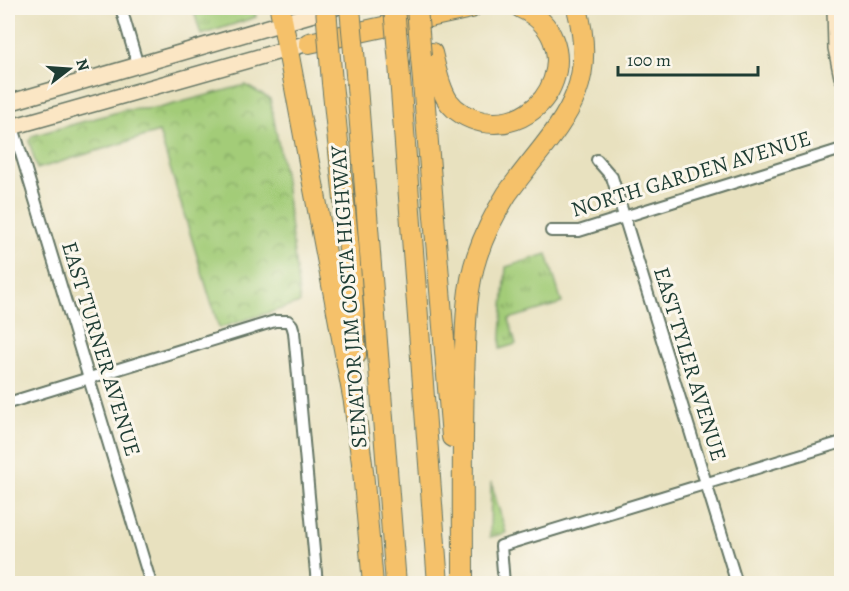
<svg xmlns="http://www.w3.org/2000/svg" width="849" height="591" font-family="Alegreya,serif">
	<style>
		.grass { fill: url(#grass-tufts); stroke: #618456; stroke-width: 1.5 }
		.park { fill: url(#park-crowns); stroke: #618456; stroke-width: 1.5 }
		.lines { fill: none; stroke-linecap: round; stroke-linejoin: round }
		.minor-casing { stroke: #657665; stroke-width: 14 }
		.secondary-casing { stroke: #657665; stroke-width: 18 }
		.motorway-casing { stroke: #657665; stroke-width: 22 }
		.minor { stroke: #fff; stroke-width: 10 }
		.secondary { stroke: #fbe6c4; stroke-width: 15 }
		.motorway { stroke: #f5c16b; stroke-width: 20 }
		.motorway-bridge-casing { stroke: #657665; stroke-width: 22; stroke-linecap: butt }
		.motorway-bridge { stroke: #f5c16b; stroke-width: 20 }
		.labels { text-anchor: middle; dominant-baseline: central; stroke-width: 6; stroke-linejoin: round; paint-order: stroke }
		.street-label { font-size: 22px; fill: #1f3d34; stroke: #fbf7ec }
	</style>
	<defs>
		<pattern id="grass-tufts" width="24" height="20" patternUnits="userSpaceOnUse" patternTransform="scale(1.5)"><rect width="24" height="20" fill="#a3cc78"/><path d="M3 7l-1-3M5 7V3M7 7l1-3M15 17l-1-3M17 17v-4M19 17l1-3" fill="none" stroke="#84a763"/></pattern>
		<pattern id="park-crowns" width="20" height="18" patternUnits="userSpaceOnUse" patternTransform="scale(1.5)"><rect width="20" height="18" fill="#a3cc78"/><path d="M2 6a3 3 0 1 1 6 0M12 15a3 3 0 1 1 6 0" fill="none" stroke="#84a763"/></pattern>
	</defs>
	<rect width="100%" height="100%" fill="#fbf7ec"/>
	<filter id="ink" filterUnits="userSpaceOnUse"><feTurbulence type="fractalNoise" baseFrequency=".0167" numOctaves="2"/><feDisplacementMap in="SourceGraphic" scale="12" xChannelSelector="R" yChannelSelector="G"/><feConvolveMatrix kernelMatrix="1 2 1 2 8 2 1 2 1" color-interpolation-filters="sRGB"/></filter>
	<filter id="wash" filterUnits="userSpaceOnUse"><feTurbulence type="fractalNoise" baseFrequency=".008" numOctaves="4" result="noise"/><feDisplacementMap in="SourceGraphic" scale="24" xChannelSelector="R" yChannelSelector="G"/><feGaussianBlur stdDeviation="1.35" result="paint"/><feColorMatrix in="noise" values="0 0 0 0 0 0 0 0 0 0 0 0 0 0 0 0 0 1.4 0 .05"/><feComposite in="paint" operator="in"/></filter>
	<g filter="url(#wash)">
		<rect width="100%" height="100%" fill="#e8e1bf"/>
		<path class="grass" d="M193,8H254L256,17L201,35Z
			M547,254L562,303L509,319L516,344L500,349L506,267Z
			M491,482L506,533L490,537Z"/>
		<path class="park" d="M245,85L270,99L284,173L300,303L219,328L159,132L37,169L29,141L32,136L125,110L159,108Z"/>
	</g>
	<g filter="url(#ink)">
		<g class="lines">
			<defs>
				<path id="minor" d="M121,8L138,66
					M13,127L151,584
					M597,160L612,177L737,584
					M551,231H579L842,149
					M8,403L275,321H288L292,325L294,332L317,584
					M504,584L501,546L842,442"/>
				<path id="secondary" d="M835,8L836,48L842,77
					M8,103L334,8
					M8,128L319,40"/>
				<path id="motorway" d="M280,8L354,402L363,471L373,584
					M309,43L471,8
					M432,53C436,69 439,87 448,101C456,112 470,119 483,122C553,133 588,38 521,8
					M421,57L452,437
					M399,64L438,584
					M356,74L396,584
					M332,83L349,249L356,355
					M463,584C463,515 462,446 464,378C466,337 464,295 477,256C484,235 495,213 507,194C553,129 601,98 577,8"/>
			</defs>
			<use href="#minor" class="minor-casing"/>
			<use href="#secondary" class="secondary-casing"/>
			<use href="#motorway" class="motorway-casing"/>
			<use href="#minor" class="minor"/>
			<use href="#secondary" class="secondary"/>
			<use href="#motorway" class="motorway"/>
			<defs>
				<path id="motorway-bridge" d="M326,8L332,83
					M350,8L356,74
					M394,8L399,64
					M417,8L421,57"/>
			</defs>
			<use href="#motorway-bridge" class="motorway-bridge-casing"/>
			<use href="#motorway-bridge" class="motorway-bridge"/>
		</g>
	</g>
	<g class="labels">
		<g class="street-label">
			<text transform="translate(691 174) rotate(-17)">NORTH GARDEN AVENUE</text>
			<text transform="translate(349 297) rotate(-94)">SENATOR JIM COSTA HIGHWAY</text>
			<text transform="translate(101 349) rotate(73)">EAST TURNER AVENUE</text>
			<text transform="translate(690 364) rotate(73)">EAST TYLER AVENUE</text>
		</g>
	</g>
	<rect width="849" height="591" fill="none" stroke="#fbf7ec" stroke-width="30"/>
	<g transform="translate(69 69) rotate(73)" stroke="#fbf7ec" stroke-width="4.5" paint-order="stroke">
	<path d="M0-4.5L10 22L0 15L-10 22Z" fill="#1f3d34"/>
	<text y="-9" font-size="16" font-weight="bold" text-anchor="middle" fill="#1f3d34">N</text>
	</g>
	<path d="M618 66v9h140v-9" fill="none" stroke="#1f3d34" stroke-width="3"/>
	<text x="627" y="66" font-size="18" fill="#1f3d34" stroke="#fbf7ec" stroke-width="4.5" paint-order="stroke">100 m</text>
</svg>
